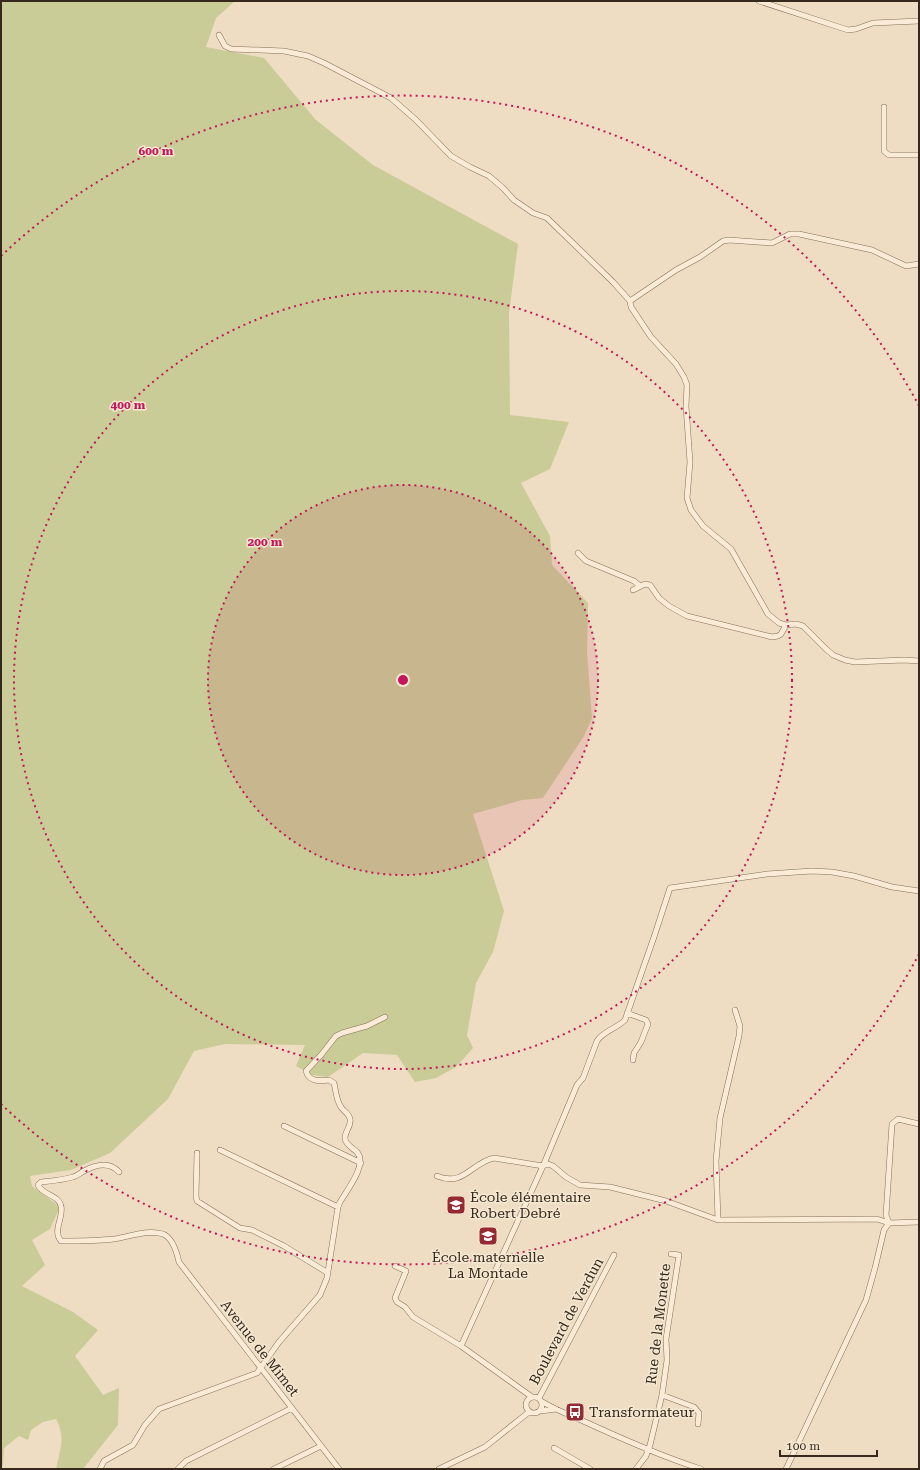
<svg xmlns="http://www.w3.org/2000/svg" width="920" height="1470" font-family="'Roboto Serif',serif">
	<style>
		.green { fill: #c9cc96 }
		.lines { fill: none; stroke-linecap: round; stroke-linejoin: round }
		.minor-casing { stroke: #876e59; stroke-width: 6 }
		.minor { stroke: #f9ebd5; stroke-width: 5 }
		.ring { fill: none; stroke: #c2185b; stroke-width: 2; stroke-dasharray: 2 4 }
		.labels { text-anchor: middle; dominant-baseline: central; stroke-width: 3; stroke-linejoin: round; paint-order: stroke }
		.poi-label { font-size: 14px; fill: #37281d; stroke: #f5e8d1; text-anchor: start }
		.street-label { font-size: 14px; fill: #37281d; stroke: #f5e8d1 }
		.centre { fill: #c2185b; stroke: #f5e8d1; stroke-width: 2 }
		.ring-label { font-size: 12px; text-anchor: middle; font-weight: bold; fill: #c2185b; stroke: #f5e8d1; stroke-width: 3; stroke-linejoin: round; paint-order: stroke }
	</style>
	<rect width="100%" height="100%" fill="#eeddc2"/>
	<path class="green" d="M1,1H235L216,18L206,47L264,58L316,120L373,165L518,244L509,313L510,415L569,422L550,469L521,483L550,536L552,565L588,603L587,652L592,718L584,736L543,798L522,800L473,814L504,911L493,952L476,983L467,1035L473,1048L456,1067L436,1078L415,1082L397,1055L363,1053L328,1077L312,1075L296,1066L305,1045L225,1044L194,1051L168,1099L110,1153L71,1170L30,1176L32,1186L60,1207L50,1229L32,1240L45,1265L22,1286L73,1312L98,1330L75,1356L103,1395L119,1388L118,1425L83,1469H56C60,1450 66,1437 56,1419L43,1422L31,1430L28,1440L19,1436L4,1448L3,1465L1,1469Z"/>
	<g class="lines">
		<defs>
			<path id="minor" d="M759,1L848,30L856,29L873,23L919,21
				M219,35L225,46L231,49L284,51L308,56L324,63L391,98L416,120L451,156L470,167L489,176L503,188L514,200L533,213L547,218L613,282L630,301L631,307L651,337L676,364L684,377L687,385L686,406L690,462L687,498L691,510L703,526L731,549L768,614L779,623L786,625L796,624L803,626L826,649L833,655L845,660L855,662L904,660L919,661
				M884,107V151L889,155H919
				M630,301L676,270L700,257L723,241L729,240L772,243L790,234H799L872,250L906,266L919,264
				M578,553L586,561L634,581L640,586
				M633,590L645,584L650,585L659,598L669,606L687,616L772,637L778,636L781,634L786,625
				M627,1013L646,1020L648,1024L641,1042L634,1053L633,1060
				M284,1126L361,1163
				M220,1150L338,1207
				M197,1153L196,1196L197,1201L240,1228L252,1230L284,1246L328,1273
				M119,1172C109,1161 95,1165 84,1171C80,1173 77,1176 73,1177C63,1180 51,1181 41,1182L38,1185C42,1195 59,1195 61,1206C64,1218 52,1230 61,1241C79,1241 96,1241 114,1239C129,1237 147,1229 163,1234C173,1238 177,1253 179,1262L339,1469
				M437,1176C464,1187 471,1163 494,1158L543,1166L548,1164L553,1166L566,1177L580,1185L610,1187L666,1201L718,1220L877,1219L889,1223L919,1222
				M718,1220L716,1161L720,1118L739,1036L740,1026L735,1010
				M889,1223L886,1215L892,1124L898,1119L919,1124
				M395,1266L406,1271L395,1298L397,1302L405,1307L413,1317L461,1346L532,1397
				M461,1346L543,1166L577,1085L583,1078L597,1041C603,1031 616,1029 625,1020L654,937L670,888L767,874L812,871L832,872L854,876L892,887L919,891
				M662,1395L694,1407L699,1413L698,1424
				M526 1405a8 8 0 1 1 16 0a8 8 0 1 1-16 0Z
				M539,1398L614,1255
				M541,1401C557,1411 575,1417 592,1425C627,1441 663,1457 701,1469
				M541,1411L556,1409
				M554,1448L590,1469
				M100,1469L104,1461L133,1445L145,1425L159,1409L257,1373L279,1342L320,1295L327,1278L338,1207L340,1202C347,1190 368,1164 357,1152C354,1149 346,1145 345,1139C344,1132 352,1126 350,1119C349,1113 343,1111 341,1107C336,1100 336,1091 334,1083L329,1080C319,1081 309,1082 306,1071L321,1055L336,1036L342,1033L367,1026L385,1017
				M178,1469L186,1461L292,1408
				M274,1469L321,1446
				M439,1469L485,1447L529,1412
				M636,1469L646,1456L650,1445L662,1395L667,1360L666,1339L679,1255L671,1254
				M786,1469L866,1300L875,1268L884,1230L889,1223"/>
		</defs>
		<use href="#minor" class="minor-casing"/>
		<use href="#minor" class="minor"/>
	</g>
	<circle cx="403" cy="680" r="195" fill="#c2185b" fill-opacity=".12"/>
	<g class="ring">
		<circle cx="403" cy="680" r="195"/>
		<circle cx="403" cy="680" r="389"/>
		<path d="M919 954A584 584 0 0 1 1 1104M1 256A584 584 0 0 1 919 406"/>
	</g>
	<defs>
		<symbol id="school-square" viewBox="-11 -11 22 22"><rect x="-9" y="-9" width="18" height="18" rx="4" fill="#962932" stroke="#f5e8d1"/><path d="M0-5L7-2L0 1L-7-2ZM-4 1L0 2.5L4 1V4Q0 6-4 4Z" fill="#fff"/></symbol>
		<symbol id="bus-square" viewBox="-11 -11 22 22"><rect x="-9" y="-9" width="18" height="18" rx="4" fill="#962932" stroke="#f5e8d1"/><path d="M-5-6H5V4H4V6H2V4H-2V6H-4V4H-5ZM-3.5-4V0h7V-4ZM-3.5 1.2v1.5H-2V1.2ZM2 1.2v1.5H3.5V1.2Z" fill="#fff"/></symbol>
	</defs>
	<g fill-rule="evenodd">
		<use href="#school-square" x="445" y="1194" width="22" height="22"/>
		<use href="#school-square" x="477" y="1225" width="22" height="22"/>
		<use href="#bus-square" x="564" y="1401" width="22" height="22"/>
	</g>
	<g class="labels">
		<g class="poi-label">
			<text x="470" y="1197">École élémentaire<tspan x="470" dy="16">Robert Debré</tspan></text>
			<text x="488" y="1257" text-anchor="middle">École maternelle<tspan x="488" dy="16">La Montade</tspan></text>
			<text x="589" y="1412">Transformateur</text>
		</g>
		<g class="street-label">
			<text transform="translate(566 1321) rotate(-62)">Boulevard de Verdun</text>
			<text transform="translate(658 1324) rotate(-83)">Rue de la Monette</text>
			<text transform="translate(260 1348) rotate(52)">Avenue de Mimet</text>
		</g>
	</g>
	<circle cx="403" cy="680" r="6" class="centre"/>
	<g class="ring-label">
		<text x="156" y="155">600 m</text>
		<text x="128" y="409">400 m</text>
		<text x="265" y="546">200 m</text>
	</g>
	<rect width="920" height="1470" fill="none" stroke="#37281d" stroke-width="4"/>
	<path d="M780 1450v6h97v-6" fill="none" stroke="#37281d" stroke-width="2"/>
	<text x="786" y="1450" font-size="12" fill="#37281d" stroke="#f5e8d1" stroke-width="3" paint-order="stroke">100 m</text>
</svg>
